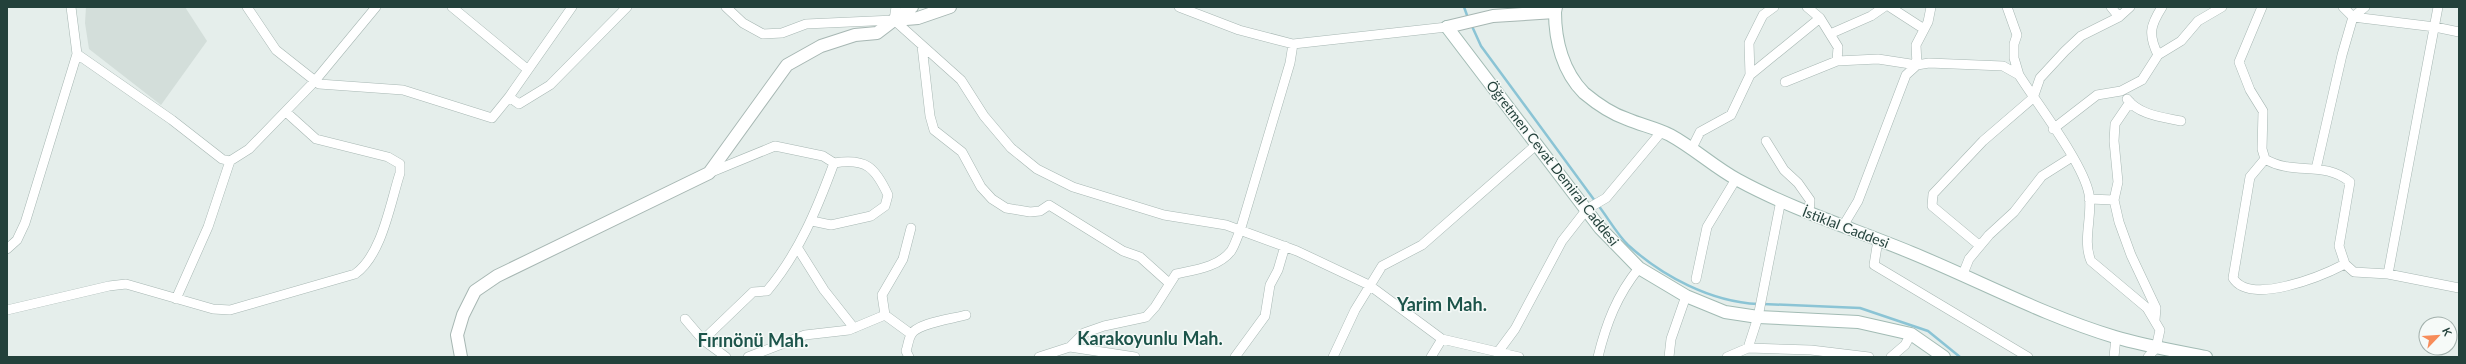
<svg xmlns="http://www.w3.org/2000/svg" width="2466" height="364" font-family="Lato,sans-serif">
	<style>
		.built { fill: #d3deda }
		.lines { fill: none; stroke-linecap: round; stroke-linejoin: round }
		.stream { stroke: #8bc4d5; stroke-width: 2.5 }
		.minor-casing { stroke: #a7b7b3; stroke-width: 10 }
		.tertiary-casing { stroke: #a7b7b3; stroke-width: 14 }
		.secondary-casing { stroke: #a2bbb4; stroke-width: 14 }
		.minor { stroke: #fff; stroke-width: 9 }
		.tertiary { stroke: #fff; stroke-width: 12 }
		.secondary { stroke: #fff; stroke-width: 12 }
		.labels { text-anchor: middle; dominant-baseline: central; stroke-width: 3; stroke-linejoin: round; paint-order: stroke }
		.street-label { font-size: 14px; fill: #23413b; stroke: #f6faf8 }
		.district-label { font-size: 18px; font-weight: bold; fill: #1d554b; stroke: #f6faf8 }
	</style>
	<rect width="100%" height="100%" fill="#e5eeeb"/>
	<path class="built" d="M86,7H185L207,41L161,105L89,49L85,23Z"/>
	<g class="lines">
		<path class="stream" d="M1464,7L1468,18
			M1471,24L1481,46L1595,201
			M1598,205C1608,218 1617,234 1628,245C1662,276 1711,302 1758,304
			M1763,304L1860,308L1928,331L1960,357"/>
		<defs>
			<path id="minor" d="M247,7L276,50L319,84L403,90L492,118L509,97L572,7
				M452,7L527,69
				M726,7L743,23L763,34L782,33L806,24L894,20L961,80L984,116L1011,148L1037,169L1073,187L1164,215L1226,225L1297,251L1369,285L1442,339L1519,357
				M1179,7L1239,30L1293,44
				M1807,7L1820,18L1838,47L1837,61
				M1890,7L1924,29
				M2007,7L2017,35L2014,44V58L2019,75
				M2111,7L2119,17
				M2262,7L2239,62L2250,90L2263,111L2262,149L2265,159C2293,176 2324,160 2350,182L2339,246L2345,264L2354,272L2388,274L2459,288
				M2343,7L2353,17L2435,27L2459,32
				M894,20L896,7
				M1830,34L1871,16L1884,7
				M922,46L930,116L934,130L962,152L981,187L992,199L1006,208L1030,212L1040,211L1049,205L1123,251L1140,257L1169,283
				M77,54L172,120L222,159L230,161L249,149L314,82L376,7
				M2158,55C2148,34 2150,26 2162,7
				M1750,75L1820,18
				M1785,82L1837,61L1878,59L1917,65L1929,63L2003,66L2019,75C2038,105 2083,163 2089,194C2093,216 2082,240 2091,261L2147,308L2160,330L2156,348L2148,357
				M509,97L519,104L550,85L627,7
				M2127,99C2139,115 2162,117 2181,121
				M2130,102L2115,124L2114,141L2118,182L2114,200L2119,222L2131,255L2156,308L2155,320
				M2053,129L2097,95L2121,91L2142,80L2158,55L2181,41L2198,21L2222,7
				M1766,141L1784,170L1798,183L1810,200L1809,213
				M1692,148L1700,132L1731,115L1750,75L1749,43L1763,15L1774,7
				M2265,159L2250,177L2233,278C2250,306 2322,276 2345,264
				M2316,169L2342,55L2353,17L2365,7
				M2089,199L2114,200
				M812,221L831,225L871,216L885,206L888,195C875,167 866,158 834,163
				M1843,226L1858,201L1906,75L1917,65L1916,45L1928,22L1931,7
				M1878,240L1874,265L2028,357
				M1980,246L1932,206L1933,194L1983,141L2033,98L2040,78L2065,51L2081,36L2119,17L2130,7
				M797,247L824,290L854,328
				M7,249L17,240L25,223L77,54L71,7
				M1963,274L1969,259L1989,235L2014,212L2042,176L2072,157
				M2388,274L2438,7
				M1696,279L1707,227L1736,179
				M176,299L208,227L230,161
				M7,310L109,286L126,284L213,309L230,310L355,274C382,255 390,204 400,173V164L388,157L316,139L286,112
				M885,315L882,295L903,259L911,228
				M685,319L703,340L726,357
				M703,340L753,292L767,291C799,253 817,209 834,163L823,156L775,146L709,173
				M1070,347L1084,333L1104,326L1146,317L1155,307L1176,274C1194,270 1219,267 1231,251C1235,245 1237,237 1240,231L1290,63L1293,44L1447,27
				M1748,348L1758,317L1781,200
				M1498,352L1515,329L1562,241L1587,209L1606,198L1662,131
				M748,357L805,335L849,330L885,315L911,334
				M909,357L906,351C908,346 908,340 911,335C916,323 952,319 966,315
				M1039,357L1070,347L1135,357
				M1235,357L1265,316L1270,285L1278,270L1285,246
				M1333,357L1355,310L1382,266L1422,245L1536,145
				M1431,357L1442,339
				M1598,357C1606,324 1617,295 1639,268
				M1669,357L1671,339L1686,296
				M1727,357L1748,348L1811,350L1869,357
				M1891,357L1905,345L1911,334
				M2114,357L2116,337"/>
			<path id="tertiary" d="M912,7L894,20L918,18L950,7
				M1447,27L1493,16L1555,12L1556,7
				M461,357L457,335L463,315L475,291L497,276L709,173L787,65L821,46L855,35L877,33L894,20"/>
			<path id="secondary" d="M1555,12C1555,41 1563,72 1584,93C1596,103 1612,114 1627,119C1641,125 1656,128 1670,135C1694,148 1714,167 1738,180C1793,210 1854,229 1912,253C1980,281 2045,316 2115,337C2145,346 2176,351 2206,357
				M1447,27L1600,228L1639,268L1686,296L1725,312L1758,317L1858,322L1911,334L1944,357"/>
		</defs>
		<use href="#minor" class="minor-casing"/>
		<use href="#tertiary" class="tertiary-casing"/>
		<use href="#secondary" class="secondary-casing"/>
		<use href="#minor" class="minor"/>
		<use href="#tertiary" class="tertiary"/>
		<use href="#secondary" class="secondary"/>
	</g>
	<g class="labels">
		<g class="street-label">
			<text transform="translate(1553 163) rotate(52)">Öğretmen Cevat Demiral Caddesi</text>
			<text transform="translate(1846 227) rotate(21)">İstiklal Caddesi</text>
		</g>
		<g class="district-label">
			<text x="1442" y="304">Yarim Mah.</text>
			<text x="1150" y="338">Karakoyunlu Mah.</text>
			<text x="753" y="340">Fırınönü Mah.</text>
		</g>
	</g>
	<rect width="2466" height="364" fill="none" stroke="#23413b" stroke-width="16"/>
	<g transform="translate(2438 336) rotate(65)"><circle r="19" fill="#f6faf8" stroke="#a2b0ac"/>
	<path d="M0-3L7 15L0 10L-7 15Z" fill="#f78c5a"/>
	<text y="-6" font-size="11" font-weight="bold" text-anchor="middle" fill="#23413b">K</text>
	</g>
</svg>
